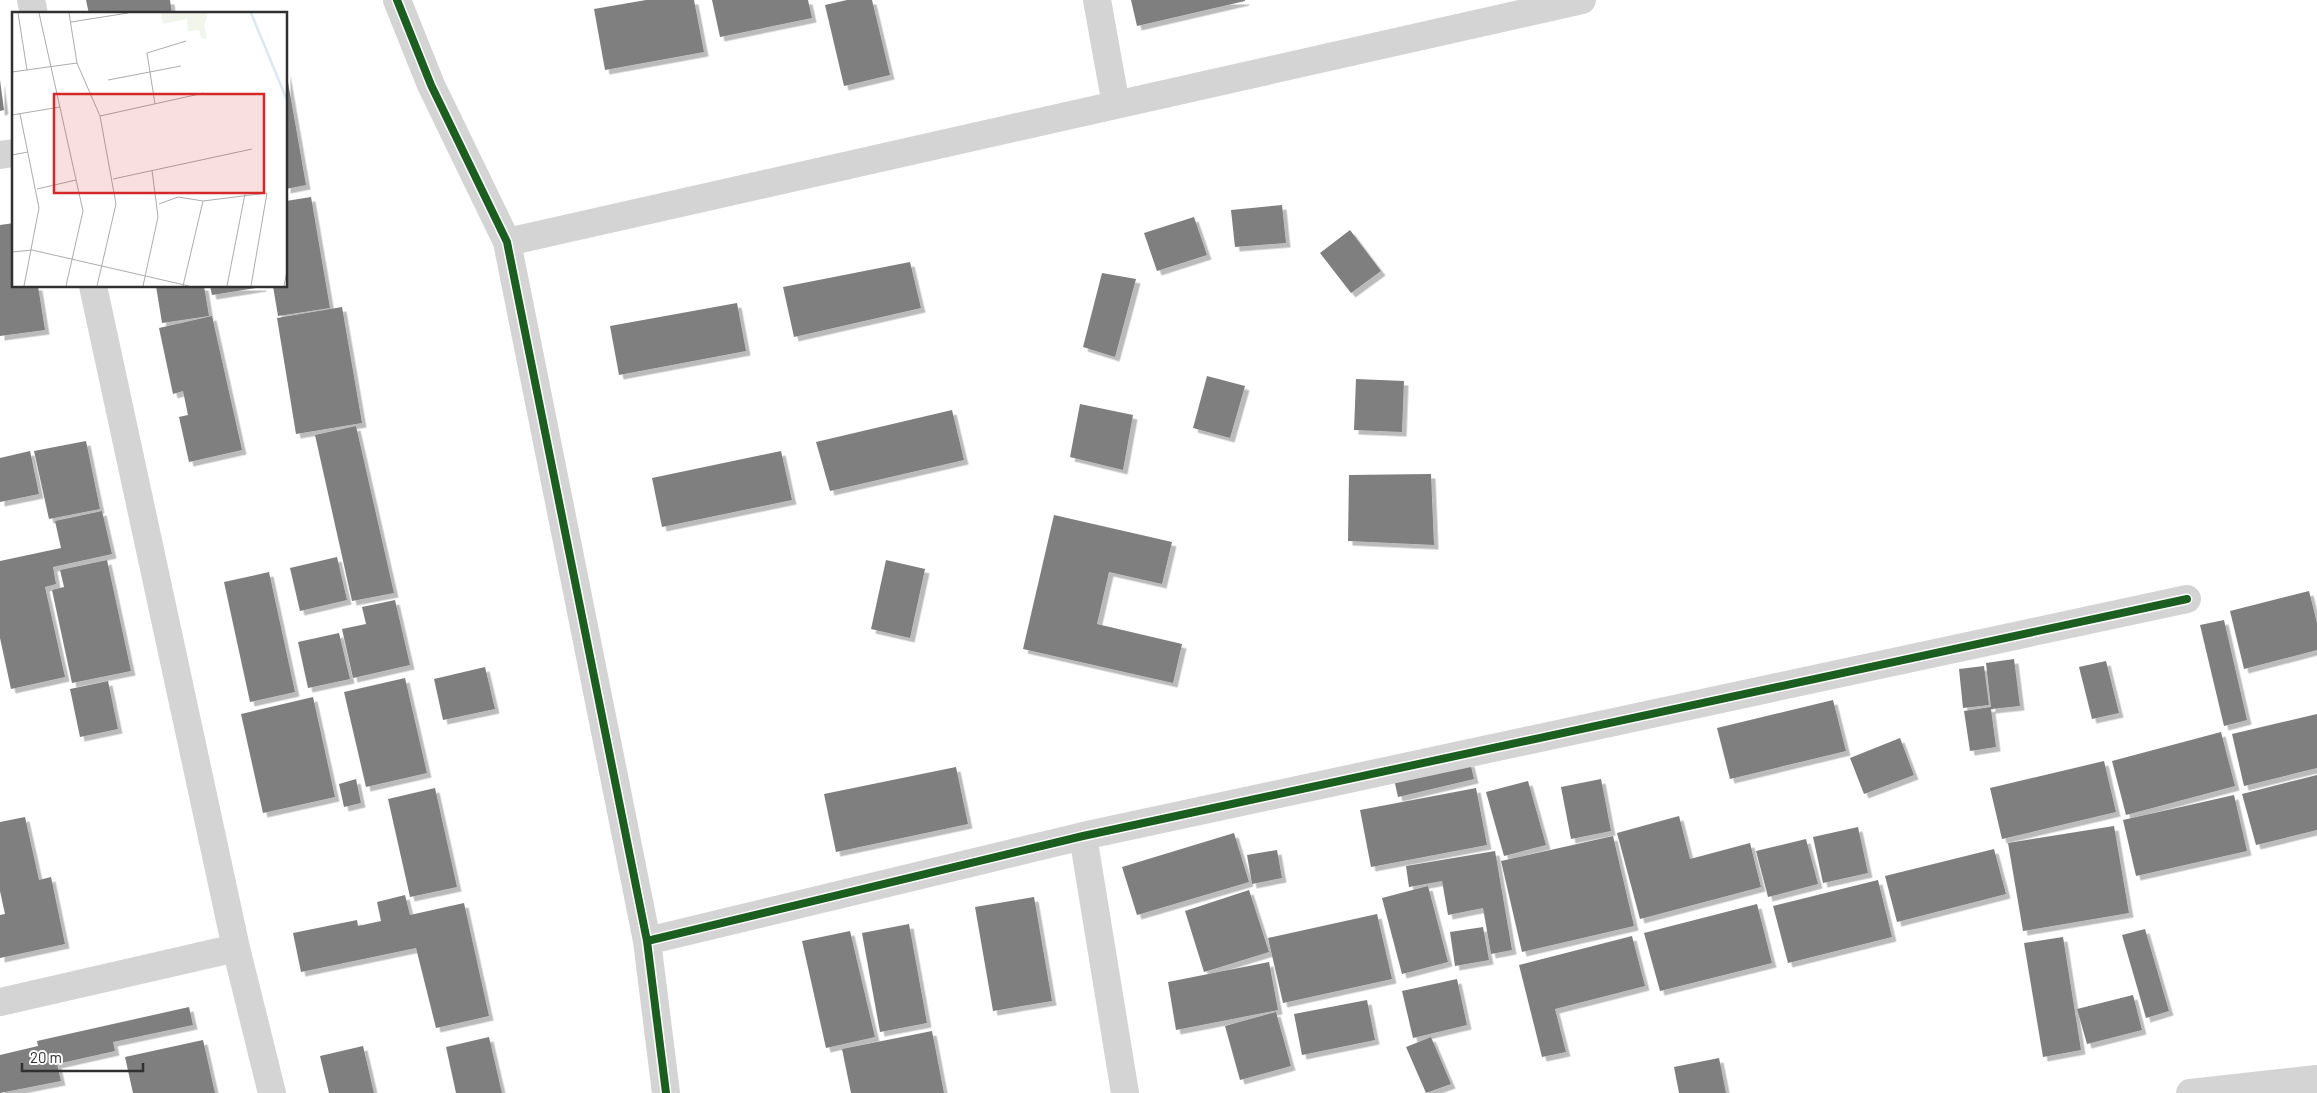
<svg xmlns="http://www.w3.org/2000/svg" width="2317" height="1093" font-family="Barlow,sans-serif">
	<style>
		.building { fill: #7f7f7f; filter: url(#shadow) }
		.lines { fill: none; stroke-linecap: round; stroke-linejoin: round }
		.minor { stroke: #d4d4d4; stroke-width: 28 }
		.cycleway-casing { stroke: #fff; stroke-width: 11 }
		.cycleway { stroke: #1b5e20; stroke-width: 8 }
		.inset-river { fill: none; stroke: #d9e9f3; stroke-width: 2.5 }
		.inset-road { fill: none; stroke: #acacac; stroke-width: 1 }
		.view { fill: #d62828; fill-opacity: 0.15; stroke: #d62828; stroke-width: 2.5 }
		.inset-edge { fill: none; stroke: #303030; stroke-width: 2.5 }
	</style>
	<defs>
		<filter id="shadow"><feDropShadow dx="4.5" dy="4.5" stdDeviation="0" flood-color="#0004"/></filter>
	</defs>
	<rect width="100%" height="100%" fill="#fff"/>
	<path class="building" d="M86,0H170L172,14H89Z
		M646,0H694L704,52L605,70L594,9Z
		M712,0H808L812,18L720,37Z
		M847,0H872L890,75L844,86L825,5Z
		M1131,0H1245V1L1137,26Z
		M286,71L306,185L286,189Z
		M0,80L4,110L0,111Z
		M311,197L330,308L278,316L273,286H286V201Z
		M1282,205L1286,243L1235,247L1231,210Z
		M1194,217L1207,255L1157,271L1144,233Z
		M14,223V286H38L45,330L0,336V225Z
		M1350,230L1381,271L1351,293L1320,253Z
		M910,262L921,308L794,337L783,287Z
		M1102,273L1136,279L1115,357L1083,347Z
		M156,286H204L209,316L162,323Z
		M210,286H262V287L212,295Z
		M737,303L746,351L619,375L610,326Z
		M342,307L362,423L296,434L277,318Z
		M212,316L242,450L189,462L179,417L188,415L183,391L173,394L159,328Z
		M1207,376L1245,386L1230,438L1193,428Z
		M1356,379L1404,381L1402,432L1354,430Z
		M1080,404L1133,415L1123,470L1070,457Z
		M952,410L964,460L830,491L816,442Z
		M356,426L394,593L352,601L315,435Z
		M86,441L100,509L49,519L34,451Z
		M30,451L39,494L0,502V458Z
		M781,451L792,500L662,527L652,478Z
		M1431,474L1434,545L1348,541L1349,475Z
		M102,511L112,554L53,567L56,584L45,587L65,677L11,689L0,638V561L61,548L55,521Z
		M1054,515L1172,542L1162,584L1109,572L1097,624L1182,644L1173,683L1023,649Z
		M337,557L347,600L300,611L290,568Z
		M107,560L131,671L72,683L52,590L64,587L60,570Z
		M886,560L925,569L910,638L871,629Z
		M269,572L295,692L250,702L224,582Z
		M2309,591L2317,623V650L2244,669L2230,611Z
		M395,600L410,665L353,678L342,629L366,624L362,607Z
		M2224,620L2247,720L2224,726L2200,625Z
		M339,633L350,679L308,688L298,642Z
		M2014,659L2020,706L1991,709L1996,747L1970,751L1964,711L1991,707L1986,663Z
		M2106,661L2119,713L2092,719L2079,667Z
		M1984,666L1989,705L1963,708L1959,669Z
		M485,667L495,709L443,720L434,679Z
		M405,678L427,773L366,787L344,692Z
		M108,681L118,729L80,737L70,689Z
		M313,697L335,797L263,813L241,714Z
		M1833,700L1846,751L1730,779L1717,728Z
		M2317,714V768L2244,786L2232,734Z
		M2221,732L2235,786L2126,815L2112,761Z
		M1900,738L1914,775L1864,794L1850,758Z
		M2104,761L2116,812L2002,839L1990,788Z
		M1470,762L1474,779L1398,797L1394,779Z
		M956,767L968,824L836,852L824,794Z
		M2317,775V830L2256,845L2242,794Z
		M356,779L361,803L344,807L339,784Z
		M1601,779L1611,831L1571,839L1561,787Z
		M1528,781L1546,845L1504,856L1486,792Z
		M435,788L457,887L410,897L388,799Z
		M1476,788L1487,845L1371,867L1360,810Z
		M2234,795L2247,851L2136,876L2123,820Z
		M1679,816L1690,859L1750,843L1761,887L1640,919L1617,833Z
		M25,817L39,880L51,877L65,944L0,958V915L5,914L0,891V822Z
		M2114,826L2129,913L2023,931L2008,843Z
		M1858,827L1868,873L1823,883L1813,837Z
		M1234,833L1249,882L1137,915L1122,867Z
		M1613,836L1634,926L1522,952L1501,861Z
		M1806,839L1818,884L1768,897L1756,851Z
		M1994,849L2006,894L1897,922L1885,876Z
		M1277,850L1282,878L1252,884L1247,855Z
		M1495,851L1512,950L1491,954L1483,908L1448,915L1442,881L1409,887L1406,866Z
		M1878,880L1892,937L1788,963L1773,906Z
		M1428,886L1448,962L1402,974L1382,898Z
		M1249,890L1269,952L1204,972L1185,911Z
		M405,895L410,915L464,903L489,1016L436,1028L416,948L301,972L293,933L357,920L358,926L381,921L377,902Z
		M1034,897L1052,1001L993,1011L975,907Z
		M1757,904L1772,963L1660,991L1644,933Z
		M1377,914L1392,979L1283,1003L1268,938Z
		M909,924L927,1023L880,1032L862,933Z
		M1483,927L1489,960L1455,966L1450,932Z
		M2145,929L2169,1011L2146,1018L2122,935Z
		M850,931L875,1037L826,1048L802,941Z
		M1632,936L1645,986L1555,1009L1566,1052L1542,1057L1519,965Z
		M2063,937L2081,1050L2043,1057L2024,943Z
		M1269,962L1278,1010L1176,1030L1168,982Z
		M1457,979L1467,1025L1413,1038L1402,991Z
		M2133,995L2142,1030L2087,1044L2077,1009Z
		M1367,1000L1375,1040L1302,1055L1294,1014Z
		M189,1007L193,1025L113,1042L115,1051L57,1064L61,1081L0,1093V1055L38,1046L37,1041Z
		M1276,1012L1291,1066L1240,1080L1225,1026Z
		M932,1031L944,1093H851L842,1049Z
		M489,1037L502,1093H456L446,1047Z
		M1431,1037L1451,1084L1426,1093L1406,1047Z
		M203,1040L215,1093H133L125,1057Z
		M363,1046L374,1093H329L320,1056Z
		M1719,1058L1726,1093H1679L1674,1067Z"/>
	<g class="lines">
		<path class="minor" d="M31,0L34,14
			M397,0L431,85L507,242L647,941L666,1093
			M1097,0L1116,105
			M0,155L14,153
			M507,242L1582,0
			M93,286L236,948L272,1093
			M1083,836L1125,1093
			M647,941L1083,836L2187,599
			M0,1002L236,948
			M2190,1093L2317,1079"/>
		<defs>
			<path id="cycleway" d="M397,0L431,85L507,242L647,941L666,1093
				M647,941L1083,836L2187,599"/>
		</defs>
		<use href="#cycleway" class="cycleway-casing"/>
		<use href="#cycleway" class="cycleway"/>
	</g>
	<g transform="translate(12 12)">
		<rect width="275" height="275" fill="#fff"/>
		<path d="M149,1H196L192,13L195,27L189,26L187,18L176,19L175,7L151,12Z" fill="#f1f5ec"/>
		<path class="inset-river" d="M239,1L275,88"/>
		<path class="inset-road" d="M6,1L15,58M27,1L71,199L54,274M57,1L65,51L88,104L104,192L85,274M59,10L116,1M0,60L65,51M96,68L169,54M143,92L135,41L174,29M8,102L27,196L12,274M0,103L48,95M88,104L192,81M0,143L16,140M101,167L240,137M25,177L64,168M147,192L166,185L191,189L255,181L239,274M0,240L20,238L177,274M131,274L146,205L140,158M171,274L191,189M215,274L233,182M272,274L275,259"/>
		<path class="view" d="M42,82H252V181H42Z"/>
		<rect width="275" height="275" class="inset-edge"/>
	</g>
	<path d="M22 1063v8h121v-8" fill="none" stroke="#303030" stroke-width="2.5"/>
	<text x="30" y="1063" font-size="15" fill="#303030" stroke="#ffffff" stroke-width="4" paint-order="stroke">20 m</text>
</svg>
